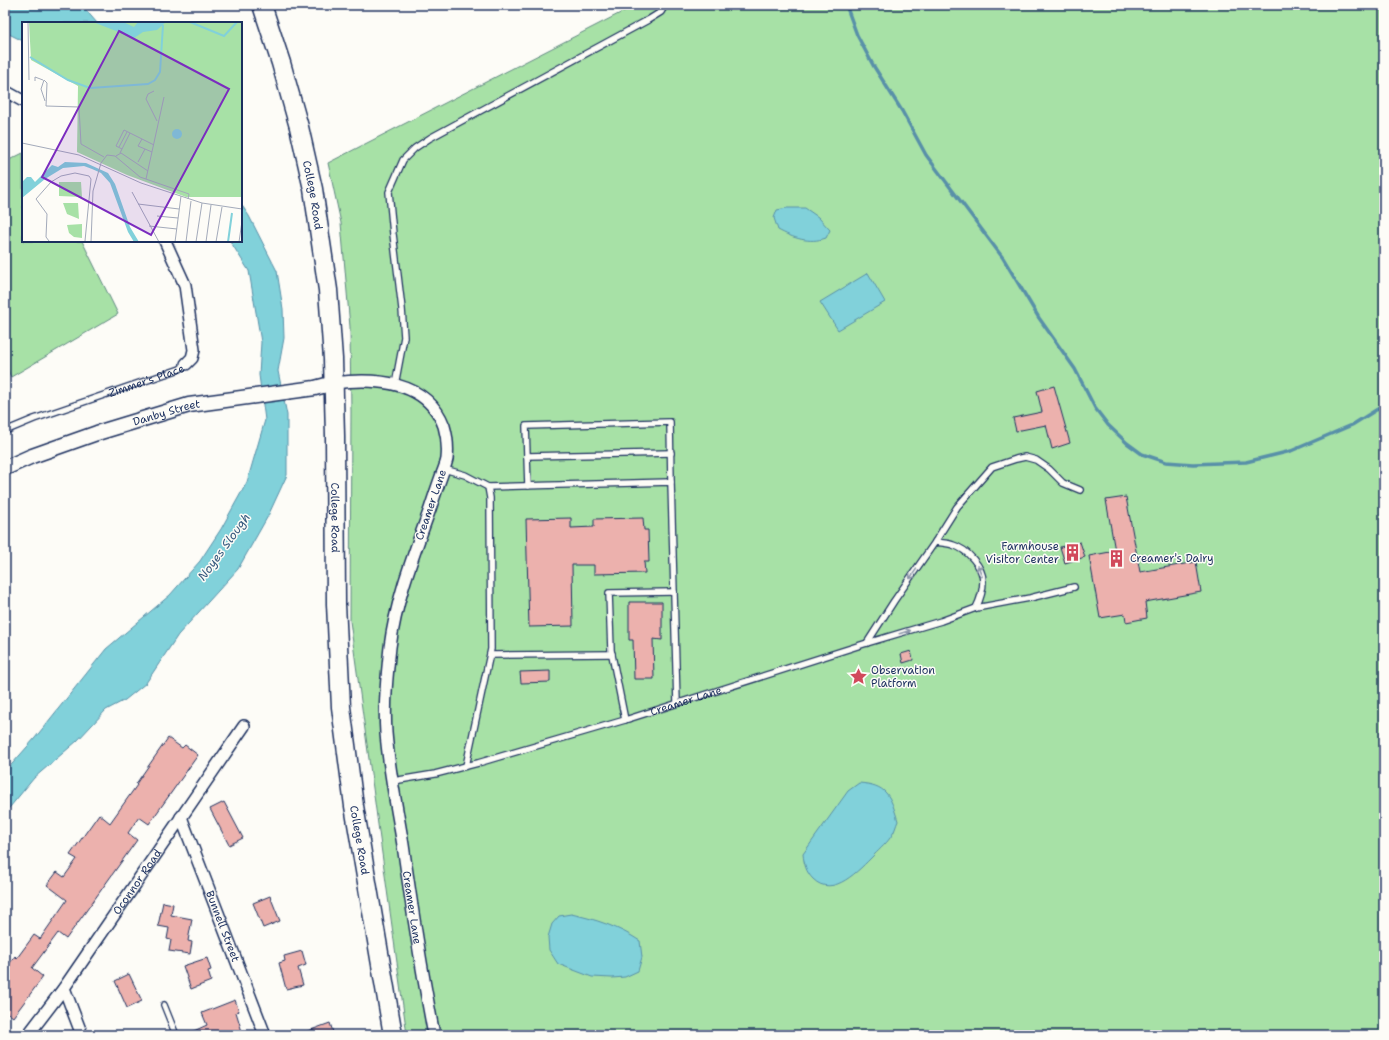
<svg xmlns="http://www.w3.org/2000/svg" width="1389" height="1040" font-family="'Shantell Sans',sans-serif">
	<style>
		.green { fill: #a7e1a6; stroke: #618882 }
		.water { fill: #81d1da; stroke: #5890a8 }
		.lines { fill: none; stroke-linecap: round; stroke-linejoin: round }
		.stream { stroke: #5890a8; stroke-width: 3.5 }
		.building { fill: #ecb1ad; stroke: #1b2f5e }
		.service-casing { stroke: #1b2f5e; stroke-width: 8 }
		.minor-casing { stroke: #1b2f5e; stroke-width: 14 }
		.tertiary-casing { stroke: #1b2f5e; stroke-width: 17 }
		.primary-casing { stroke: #1b2f5e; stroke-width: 21 }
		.service { stroke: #fdfcf7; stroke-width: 5.5 }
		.minor { stroke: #fdfcf7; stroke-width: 11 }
		.tertiary { stroke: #fdfcf7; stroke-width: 14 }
		.primary { stroke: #fdfcf7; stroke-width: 18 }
		.oneway { stroke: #8c96aa }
		.labels { text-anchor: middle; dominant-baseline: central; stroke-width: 3; stroke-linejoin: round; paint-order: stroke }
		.street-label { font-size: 11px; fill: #1b2f5e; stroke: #fdfcf7 }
		.poi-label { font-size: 11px; fill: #1b2f5e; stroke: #fdfcf7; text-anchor: start }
		.water-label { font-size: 12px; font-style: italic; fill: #34587d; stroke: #fdfcf7 }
		.inset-river { fill: none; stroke: #81d1da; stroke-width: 2 }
		.inset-road { fill: none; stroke: #a3aaba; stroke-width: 1 }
		.view { fill: #7b2cbf; fill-opacity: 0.15; stroke: #7b2cbf; stroke-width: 2 }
		.inset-edge { fill: none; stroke: #1b2f5e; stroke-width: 2 }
	</style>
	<rect width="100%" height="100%" fill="#fdfcf7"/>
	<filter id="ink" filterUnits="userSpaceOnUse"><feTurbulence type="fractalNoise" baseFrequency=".025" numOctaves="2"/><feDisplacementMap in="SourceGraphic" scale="8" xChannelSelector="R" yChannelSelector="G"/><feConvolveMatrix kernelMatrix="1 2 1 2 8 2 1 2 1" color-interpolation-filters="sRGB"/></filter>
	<g filter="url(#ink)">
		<path class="green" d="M636,5H1384V1035H407L350,621L351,412L350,327L341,223L328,163Z
			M23,153V241H82L118,314L11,377L5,364V162Z"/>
		<path class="water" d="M5,5H77L85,9L97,23H23V41L5,32Z
			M241,204L249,216L277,271L283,309L284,338L278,371L287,415V475L268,516L238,569L178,635L146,683L125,700L106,710L77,741L34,778L5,813V772L35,738L106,649L170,595L200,561L221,529L247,482L265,420L259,375L261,342L249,271L230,241H241Z
			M787,208H805L818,217L830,230L826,238C809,244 793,238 778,230L774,218L777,210Z
			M868,273L885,302L838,330L820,302Z
			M859,783C887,785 890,795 898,821C896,825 895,831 892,835C888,842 880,849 874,855C859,870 833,899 813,879C806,872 804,864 803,854L848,791Z
			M571,914C595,919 619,927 640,941L642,957L638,971L625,977L612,978L592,977L558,964L549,950L548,937L552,924L559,916Z"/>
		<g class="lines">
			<path class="stream" d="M846,5L857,35L873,65L902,111L926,155L1003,258L1039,318L1075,369L1095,408L1108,425L1127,443L1142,454L1166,462L1193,464L1246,462L1291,451L1352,425L1384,405"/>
		</g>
		<path class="building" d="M1054,386L1070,443L1052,449L1046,425L1016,431L1013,418L1042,412L1037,391Z
			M1126,497L1140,572L1196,562L1201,592L1145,602L1147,618L1126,622L1125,614L1100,618L1089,556L1115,551L1106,500Z
			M571,518V528L594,527V519L643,518L644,530H648L649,562H644L645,573L594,574V565H572L573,626L529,627L526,519Z
			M1080,542L1085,557L1065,563L1060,547Z
			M629,602H662V640L653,639L654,679H634L633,640H629Z
			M911,651L913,660L903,663L901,654Z
			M550,671V682L521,683L520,672Z
			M168,738L182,748L185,745L198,755L149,824L139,817L128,833L137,840L66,939L58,933L32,968L43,977L13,1017L5,1011V970L15,956L17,958L34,935L40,939L67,900L47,885L57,872L64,877L77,859L70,855L99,814L110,823L137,785L136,784L140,778Z
			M224,802L243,838L229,845L210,809Z
			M270,896L280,921L263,928L253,903Z
			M163,902L173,904L171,915L192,919L188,941L192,942L190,954L169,951L171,940L167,939L169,928L158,926Z
			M302,951L306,965L298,968L303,985L286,989L279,963L285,961L284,956Z
			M207,958L211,970L208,971L211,981L191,989L183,966Z
			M129,974L142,1001L127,1008L115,981Z
			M235,1000L239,1011L236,1012L243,1035H185L207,1025L202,1013Z
			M330,1023L334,1035H300V1034Z"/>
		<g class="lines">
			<defs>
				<g id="service">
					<path d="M395,385L404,337L402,309L393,234L389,192L403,160L415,148L430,138L648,20L661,12L665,5"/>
					<path id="s1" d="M5,431L34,419L180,369L186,364"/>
					<path d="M527,456L671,453"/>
					<path d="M444,469L465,475L488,487L490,498L491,649L466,766"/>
					<path d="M528,486L526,426L670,422L671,482"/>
					<path d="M488,487L671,482L677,703"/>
					<path d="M935,542C941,543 948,543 953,545C967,549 983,567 983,581C983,591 980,600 976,608"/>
					<path d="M867,643L894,601L935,542L957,507L992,467L1016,459L1025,457L1036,460L1049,469L1063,483L1080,490"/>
					<path d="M490,655L612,654"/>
					<path d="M625,720L611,650L609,593L674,592"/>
					<path id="s2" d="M393,781L435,774L478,763L625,720L867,643L941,621L976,608L1030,598L1074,587"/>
					<path d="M164,1005L176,1035"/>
				</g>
				<g id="minor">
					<path d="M5,91L23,101"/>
					<path d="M165,241L185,285L194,350L192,358L186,364"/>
					<path id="s3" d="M334,383C374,378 427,380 444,426C447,436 448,449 447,459C446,464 444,469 442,474C438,485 434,497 430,509C414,554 396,599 390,647C387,675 384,704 386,733C389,771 397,808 403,845C412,909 422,972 434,1035"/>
					<path id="s4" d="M181,817L265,1035"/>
					<path d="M64,988L82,1035"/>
					<path id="s5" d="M28,1035L64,988L244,726"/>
				</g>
				<g id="tertiary">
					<path id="s6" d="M5,468L32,456L97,433L189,405L315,388L334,383"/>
				</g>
				<g id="primary">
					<path id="s7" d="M262,5L281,63L299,127L313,189L328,290L333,359L335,436L336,604L341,707L354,806L393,1035"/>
				</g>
			</defs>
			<use href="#service" class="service-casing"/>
			<use href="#minor" class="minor-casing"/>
			<use href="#tertiary" class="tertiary-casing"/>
			<use href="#primary" class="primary-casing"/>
			<use href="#service" class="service"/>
			<use href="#minor" class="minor"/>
			<use href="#tertiary" class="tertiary"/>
			<use href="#primary" class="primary"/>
		</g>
		<defs><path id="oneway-shaft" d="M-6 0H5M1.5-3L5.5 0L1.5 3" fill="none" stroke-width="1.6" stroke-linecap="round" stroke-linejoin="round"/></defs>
		<g class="oneway">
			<use href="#oneway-shaft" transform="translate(980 571) rotate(-111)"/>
			<use href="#oneway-shaft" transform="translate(913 574) rotate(125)"/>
			<use href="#oneway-shaft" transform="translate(905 632) rotate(-16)"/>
		</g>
	</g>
	<defs>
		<symbol id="building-bare" viewBox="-9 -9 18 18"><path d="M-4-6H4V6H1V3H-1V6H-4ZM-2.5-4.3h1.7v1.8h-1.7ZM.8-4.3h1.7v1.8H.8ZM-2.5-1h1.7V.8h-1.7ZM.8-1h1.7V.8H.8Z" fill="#d1495b" stroke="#fdfcf7" stroke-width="2.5" paint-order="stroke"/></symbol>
		<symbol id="sight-bare" viewBox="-9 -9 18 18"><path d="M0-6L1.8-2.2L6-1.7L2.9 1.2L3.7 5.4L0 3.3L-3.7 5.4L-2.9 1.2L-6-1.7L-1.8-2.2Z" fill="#d1495b" stroke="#fdfcf7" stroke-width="2.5" paint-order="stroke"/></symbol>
	</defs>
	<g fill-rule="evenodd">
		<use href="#building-bare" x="1060" y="540" width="25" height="25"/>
		<use href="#building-bare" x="1104" y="546" width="25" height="25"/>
		<use href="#sight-bare" x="846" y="664" width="25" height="25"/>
	</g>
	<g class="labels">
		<g class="street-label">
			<text stroke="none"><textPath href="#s7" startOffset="197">College Road</textPath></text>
			<text stroke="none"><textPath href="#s1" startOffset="150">Zimmer's Place</textPath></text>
			<text stroke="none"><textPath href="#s6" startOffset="171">Danby Street</textPath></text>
			<text transform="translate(431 505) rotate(-71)">Creamer Lane</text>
			<text stroke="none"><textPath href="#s7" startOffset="521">College Road</textPath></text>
			<text stroke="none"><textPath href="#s2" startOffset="304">Creamer Lane</textPath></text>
			<text stroke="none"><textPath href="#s7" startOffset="845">College Road</textPath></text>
			<text stroke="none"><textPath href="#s5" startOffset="188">Oconnor Road</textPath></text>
			<text stroke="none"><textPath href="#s3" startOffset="621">Creamer Lane</textPath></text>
			<text stroke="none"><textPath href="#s4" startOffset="117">Bunnell Street</textPath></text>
		</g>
		<g class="poi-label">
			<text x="1059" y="546" text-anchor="end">Farmhouse<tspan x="1059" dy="13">Visitor Center</tspan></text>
			<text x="1130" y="558">Creamer's Dairy</text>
			<text x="871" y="670">Observation<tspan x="871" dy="13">Platform</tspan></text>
		</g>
		<g class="water-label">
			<text transform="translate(224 547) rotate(-54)">Noyes Slough</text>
		</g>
	</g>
	<g transform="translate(22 22)">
		<rect width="220" height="220" fill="#fdfcf7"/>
		<path d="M7,0H220V175H164L105,153L55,130L56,64L9,38ZM37,160H59L60,175L37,174ZM41,181H56L57,197L45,192ZM60,202V216L52,215L47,211L45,203Z" fill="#a7e1a6"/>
		<path d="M71,0H101L112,5L116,0H144L135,8L121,10L112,16ZM150 112a5 5 0 1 1 10 0a5 5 0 1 1-10 0ZM43,140L64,141L86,151L93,162L108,205L117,220H112L106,210L88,161L79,151L70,147L62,144L41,146L23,157L0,176V160L5,155H9L13,160L30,143L36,145Z" fill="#81d1da"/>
		<path class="inset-river" d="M168,0L202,14L215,0M8,35L46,58L68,66L126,62L133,58L138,50L141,3M206,220L210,191"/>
		<path class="inset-road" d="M6,0L7,58M13,59V55L21,58M132,69L126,72L124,77L135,99M23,79L19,67L22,58L25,61L24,84L57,85L59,122L82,135M120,117L116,124L130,130M0,121L57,133L119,161L180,181L220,187M97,125L105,110M100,127L94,124L102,108L108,111M98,131L108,111L132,123M94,134L99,131L126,149M116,140L123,127M124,157L142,75M110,170L137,220M116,182L157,187M135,194L156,196M127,204L155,207M27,219L24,215L25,192L14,177L29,160L39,154L53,151L67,154L69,157L63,219M27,220H92M69,220L71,169L79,141L85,133L93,134L118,155L167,172L166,177M153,220L159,174M164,220L169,179M174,220L180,181M184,220L189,183M194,220L200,185M217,220L220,199"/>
		<path class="view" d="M97,9L207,67L129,213L20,155Z"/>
		<rect width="220" height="220" class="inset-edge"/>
	</g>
	<rect width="1389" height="1040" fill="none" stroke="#fdfcf7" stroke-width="20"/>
	<rect x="10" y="10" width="1369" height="1020" fill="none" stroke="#1b2f5e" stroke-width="1.5" filter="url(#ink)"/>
</svg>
